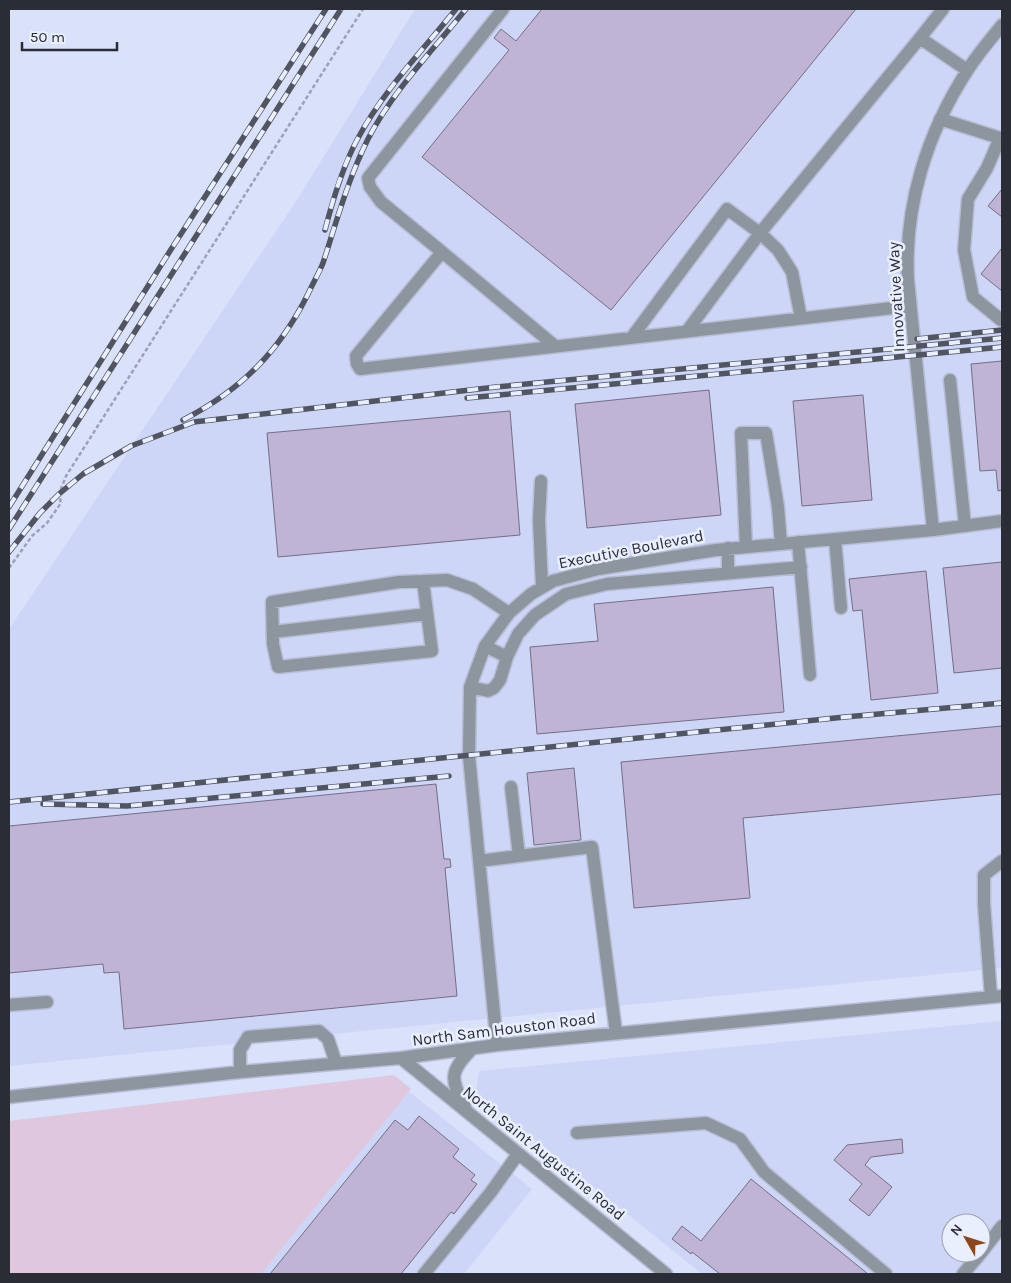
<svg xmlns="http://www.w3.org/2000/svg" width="1011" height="1283" font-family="Karla,sans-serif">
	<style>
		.built { fill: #cdd6f7; fill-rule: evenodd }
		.green { fill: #dfc7dd }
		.building { fill: #bfb4d5; stroke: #756e85 }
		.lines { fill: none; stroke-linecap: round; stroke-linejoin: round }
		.minor-casing { stroke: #b7bdd4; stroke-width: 15 }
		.path { stroke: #9ca1b5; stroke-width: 2.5; stroke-dasharray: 4 2.5; stroke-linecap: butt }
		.minor { stroke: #8d969f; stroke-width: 12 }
		.rail-casing { stroke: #515562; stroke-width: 5.5 }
		.rail { stroke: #eaefff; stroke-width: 4; stroke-dasharray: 11; stroke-linecap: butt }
		.labels { text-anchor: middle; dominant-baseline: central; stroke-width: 5; stroke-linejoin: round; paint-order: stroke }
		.street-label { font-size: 16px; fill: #2a2c36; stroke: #eaefff }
	</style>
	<rect width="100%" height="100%" fill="#dae1fb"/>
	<path class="built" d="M415,9H1002V968L9,1066V629L297,200Z
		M1002,1021V1274H702L476,1092L479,1071ZM951,1223H981V1253H951Z
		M403,1087L532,1189L464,1274H255Z"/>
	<path class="green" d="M394,1075L411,1089L261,1274H9V1121Z"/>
	<path class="building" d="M542,9H856L611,310L422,157L509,50L494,38L501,29L516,41Z
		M1002,189V217L988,206Z
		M1002,248V291L981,274Z
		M1002,361V490L998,491L996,470L980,471L971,364Z
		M709,390L721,515L587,528L575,404Z
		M863,395L872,500L802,506L793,401Z
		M510,411L520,535L278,557L267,433Z
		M1002,562V668L954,673L943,568Z
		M926,571L938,693L871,700L862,610L853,611L849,579Z
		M773,587L784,712L537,734L530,647L598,641L594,604Z
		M1002,726V794L743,818L750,898L634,908L621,762Z
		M574,768L581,840L534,845L527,773Z
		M436,784L444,859H450L451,867L445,868L457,996L124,1029L119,972L104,973L103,964L9,973V826Z
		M419,1116L459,1149L453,1157L475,1175L471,1180L477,1184L454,1214L451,1212L401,1274H270L395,1120L408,1130Z
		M902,1139L903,1153L871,1157L865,1165L892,1187L869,1216L849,1200L862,1184L834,1160L847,1145Z
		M751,1179L868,1274H720L692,1252L691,1254L672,1239L682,1226L701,1241Z"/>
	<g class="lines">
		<defs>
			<path id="minor" d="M503,9L368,178L370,187L381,202L442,252L356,356L357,364L360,369L910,306
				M920,38L943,9
				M940,119L1000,138L987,168L968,199L964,250L973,297L1001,320
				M442,252L555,346
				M801,318L792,272L778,250L760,233L920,38L967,70
				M632,337L727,209L760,233L687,331
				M950,380L965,526
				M541,481L539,520L542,587
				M933,530L908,280C904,206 927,133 967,71C977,55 990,40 1002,25
				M835,539L841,608
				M798,542L810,675
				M746,547L741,433H766L778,507L781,544
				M728,548V573
				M423,581L432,651L278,667L273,644L272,602L399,582L447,580L473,589L509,613
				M273,632L427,614
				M485,646L507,657
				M470,687L488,691L494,688L500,680L507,657L518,634L535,615L566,594L607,584L801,567
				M511,787L519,856L592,847L616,1033
				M479,861L519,856
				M991,997L984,904V875L1002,861
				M9,1005L47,1002
				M497,1045L469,756L470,687L485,646L509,613L531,594L553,581L598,569L716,550L933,530L1002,521
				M401,1058L666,1274
				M240,1072V1050L248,1037L319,1031L328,1039L336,1063
				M9,1097L240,1072L401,1058L497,1045L1002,996
				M465,1107C450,1079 449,1072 472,1049
				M577,1133L706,1123L740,1139L764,1172L886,1274
				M981,1253L1002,1226
				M424,1274L491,1192L518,1154
				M963,1274L981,1253"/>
		</defs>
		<use href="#minor" class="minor-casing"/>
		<path class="path" d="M9,568L32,536L47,523L61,503L59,494L66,476L363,9"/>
		<use href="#minor" class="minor"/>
		<defs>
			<path id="rail" d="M325,230C333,199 342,168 357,140C382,92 422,51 456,9
				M917,339L1002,330
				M467,398L1002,347
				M183,420C241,390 279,352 308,294C313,283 319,273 323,263C337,220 348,179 368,139C392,92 433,50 466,9
				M9,507L170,251L326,9
				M9,529L341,9
				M9,552L40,513L59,494L83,474L131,446L194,422L496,387L1002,338
				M9,802L845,717L1002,703
				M43,804L127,806L449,776"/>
		</defs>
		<use href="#rail" class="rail-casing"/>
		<use href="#rail" class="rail"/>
	</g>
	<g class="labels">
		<g class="street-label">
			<text transform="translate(896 297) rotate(-93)">Innovative Way</text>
			<text transform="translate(631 549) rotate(-11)">Executive Boulevard</text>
			<text transform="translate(504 1029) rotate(-7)">North Sam Houston Road</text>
			<text transform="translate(544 1153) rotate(39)">North Saint Augustine Road</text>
		</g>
	</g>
	<rect width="1011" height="1283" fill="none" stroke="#2a2c36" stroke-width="20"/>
	<g transform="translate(966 1238) rotate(309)"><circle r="24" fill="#eaefff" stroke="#9da1af"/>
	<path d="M0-4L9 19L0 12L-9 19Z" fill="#8b4719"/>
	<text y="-8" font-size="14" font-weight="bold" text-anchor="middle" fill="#2a2c36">N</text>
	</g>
	<path d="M22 42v8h95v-8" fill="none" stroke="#2a2c36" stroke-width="2.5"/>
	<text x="30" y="42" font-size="15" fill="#2a2c36" stroke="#eaefff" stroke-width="4" paint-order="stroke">50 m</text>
</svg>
